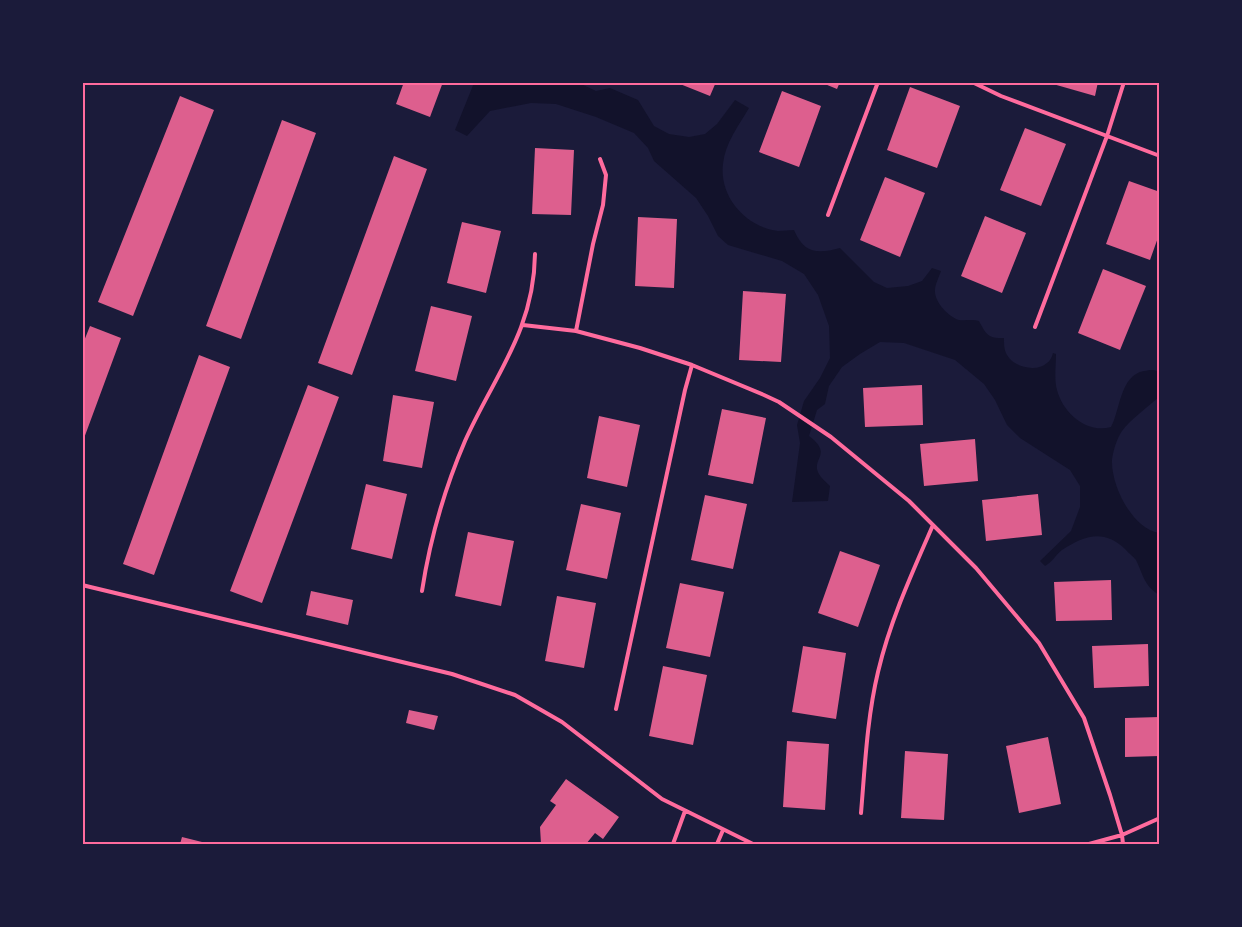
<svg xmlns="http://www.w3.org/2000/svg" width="1242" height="927" font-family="Montserrat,sans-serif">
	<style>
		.water { fill: #12122b }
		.building { fill: #dd5f8e }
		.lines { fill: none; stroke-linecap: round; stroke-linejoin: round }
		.service { stroke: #ff6b9d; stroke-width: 4 }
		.neatline { fill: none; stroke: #ff6b9d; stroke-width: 2 }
	</style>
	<rect width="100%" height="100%" fill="#1b1b3a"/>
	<path class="water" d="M577,82L596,91L610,88L638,100L654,126L669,134L689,137L705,134L717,124L735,100L749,108C739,125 725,143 723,164C719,197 746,227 778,231C783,231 789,230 794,230C804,254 818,254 840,248L874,282L887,288L908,286L922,281L932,268L941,271C939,277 935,285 935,290C934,302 949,317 959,320C966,321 972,319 979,321C986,334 988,339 1004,338C1004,342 1004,349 1006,353C1012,367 1036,373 1047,363C1050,361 1052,357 1053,353L1056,354C1056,366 1054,379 1057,390C1063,413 1087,434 1111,427C1120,411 1120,375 1144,371C1150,370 1154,369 1159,372V397C1149,406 1130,420 1122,431C1117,438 1113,451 1112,460C1111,486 1132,528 1159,533V595C1143,584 1144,576 1136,560C1133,556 1128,553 1125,549C1104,529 1085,535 1062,550C1055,555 1054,561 1045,566L1040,561L1071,531L1080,507V486L1070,470L1020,438L1007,425L995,400L984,384L955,360L904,343L880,342L860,354L842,367L829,386L825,404L817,410L809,436C834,455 810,458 819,474C821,478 826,482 830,486L828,501L792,502L800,443L797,425L804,401L820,378L830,358L829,326L818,295L804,274L782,261L728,245L718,236L708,216L696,198L654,161L648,148L634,133L596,117L556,104L531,103L490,111L467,136L455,130L474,83Z"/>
	<path class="building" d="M404,82H443L430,117L396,104Z
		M675,82H716L710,96Z
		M820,82H840L837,89Z
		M1046,82H1098L1095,96Z
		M910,87L960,106L937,168L887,150Z
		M782,91L821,106L799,167L759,152Z
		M180,96L214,110L133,316L98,302Z
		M282,120L316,133L241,339L206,326Z
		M1025,128L1066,144L1041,206L1000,190Z
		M535,148L574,150L571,215L532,214Z
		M394,156L427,169L352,375L318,363Z
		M885,177L925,193L900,257L860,240Z
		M1129,181L1160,192V232L1150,260L1106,244Z
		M985,216L1026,233L1002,293L961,276Z
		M638,217L677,219L674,288L635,286Z
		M462,222L501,231L486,293L447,283Z
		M1103,269L1146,286L1120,350L1078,333Z
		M743,291L786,294L781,362L739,360Z
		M431,306L472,316L456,381L415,371Z
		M90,326L121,338L83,441L82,346Z
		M199,355L230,367L154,575L123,564Z
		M308,385L339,397L262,603L230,591Z
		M922,385L923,425L865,427L863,388Z
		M393,395L434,402L422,468L383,461Z
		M722,409L766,418L753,484L708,475Z
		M599,416L640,425L627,487L587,478Z
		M975,439L978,481L924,486L920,444Z
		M366,484L407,494L392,559L351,549Z
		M1038,494L1042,535L986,541L982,500Z
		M705,495L747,504L733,569L691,560Z
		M581,504L621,513L607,579L566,570Z
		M468,532L514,541L501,606L455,596Z
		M840,551L880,565L858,627L818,613Z
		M1111,580L1112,620L1056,621L1054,582Z
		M680,583L724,592L710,657L666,648Z
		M311,591L353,600L348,625L306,615Z
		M557,596L596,603L584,668L545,661Z
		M1148,644L1149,686L1094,688L1092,646Z
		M803,646L846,653L836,719L792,712Z
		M663,666L707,675L693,745L649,736Z
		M409,710L438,716L434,730L406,723Z
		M1160,717V756L1125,757V718Z
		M1048,737L1061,804L1019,813L1006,746Z
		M787,741L829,744L825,810L783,807Z
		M905,751L948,754L944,820L901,818Z
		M566,779L619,817L603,839L595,833L586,844H541L540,827L556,805L550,801Z
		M182,837L210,844H180Z"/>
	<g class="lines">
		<path class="service" d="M972,82L1001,96L1160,156
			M828,215L878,82
			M523,325L576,331L640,348L692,365L764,395L779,402L831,437L909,501L976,568L1039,643L1084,718L1110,795L1122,835L1123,844
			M1035,327L1107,136L1124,82
			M576,331L593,244L603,205L606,175L600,159
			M82,585L452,674L515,695L562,722L662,799L753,844
			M422,591C430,539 444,490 465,441C494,376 534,331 535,254
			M616,709L685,390L692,365
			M861,813C865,766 867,718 878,672C890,621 912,573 933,525
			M673,844L685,811
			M717,844L723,830
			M1089,844L1122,835L1160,818"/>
	</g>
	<rect width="1242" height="927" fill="none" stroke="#1b1b3a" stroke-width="168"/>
	<rect x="84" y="84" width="1074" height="759" class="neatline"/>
</svg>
